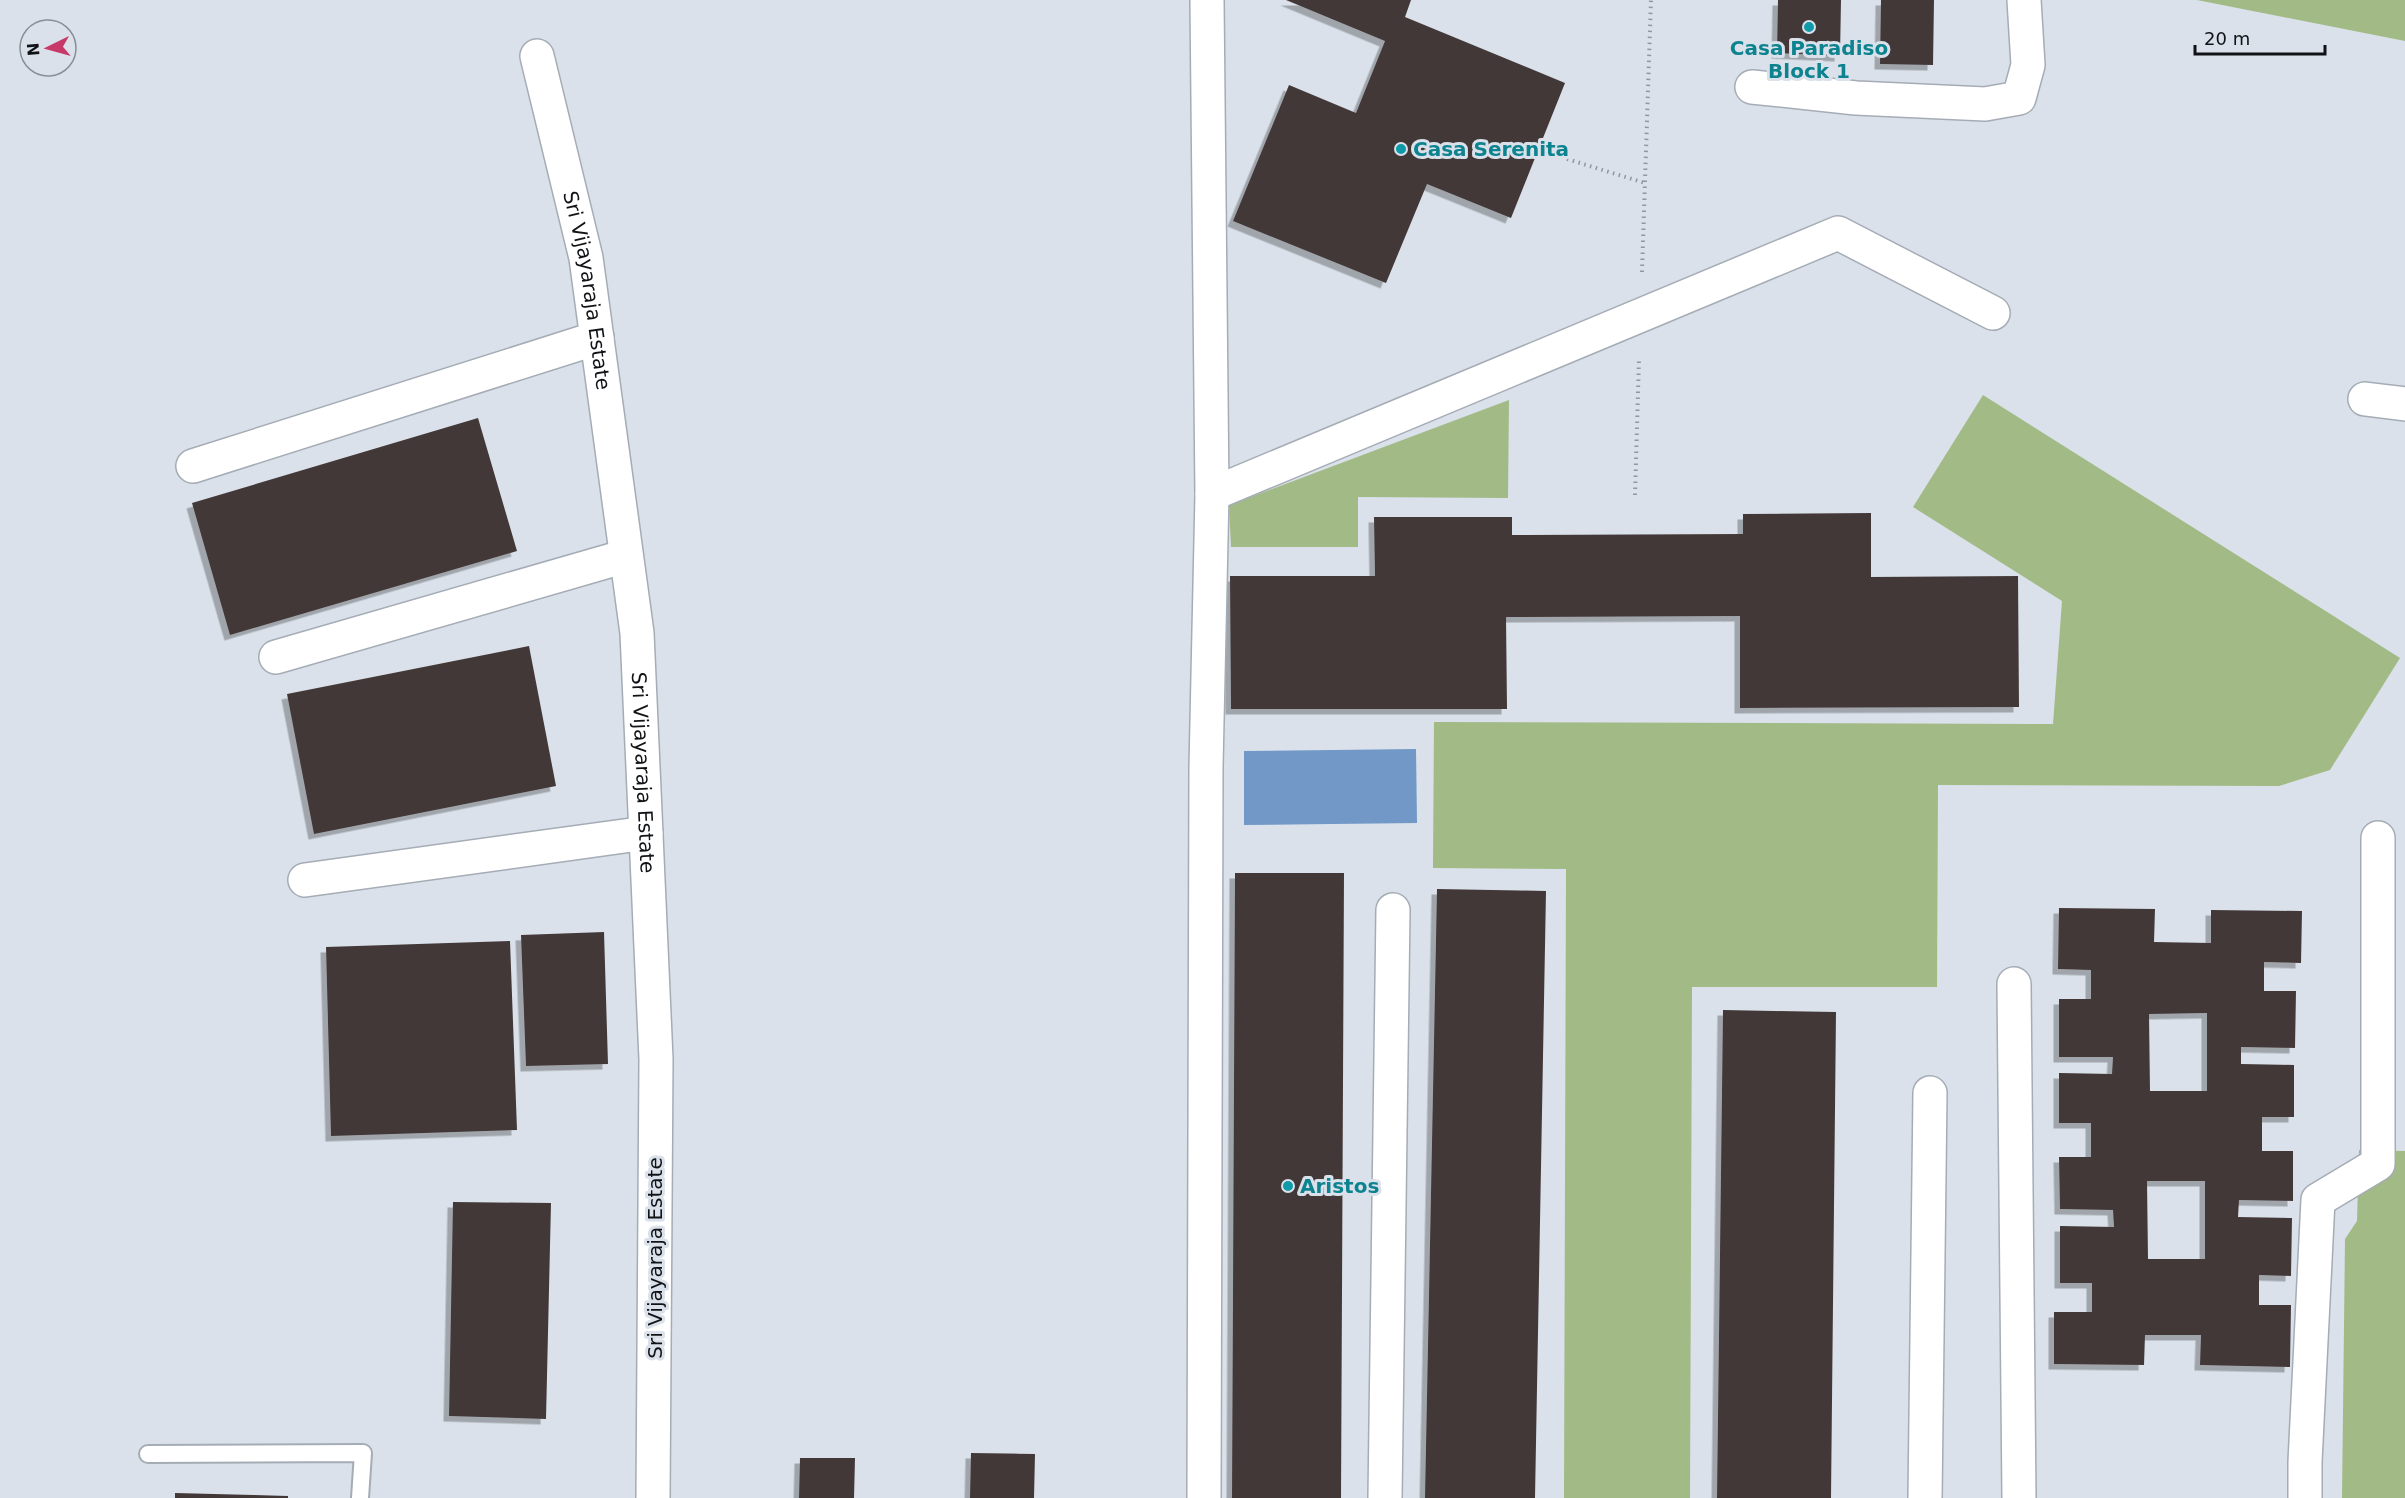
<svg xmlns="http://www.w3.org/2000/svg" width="2405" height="1498" font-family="'DejaVu Sans',sans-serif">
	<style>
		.green { fill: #a1ba86 }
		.water { fill: #7198c6 }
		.building { fill: #433938; fill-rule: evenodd; filter: url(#shadow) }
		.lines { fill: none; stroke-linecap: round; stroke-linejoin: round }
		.service-casing { stroke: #a5acb5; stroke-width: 20 }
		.minor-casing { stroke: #a5acb5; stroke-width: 36 }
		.path { stroke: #92979e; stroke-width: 4; stroke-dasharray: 1.5 4.5; stroke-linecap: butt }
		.service { stroke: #fff; stroke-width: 16 }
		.minor { stroke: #fff; stroke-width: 33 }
		.culture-dot { fill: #0f9aa8; stroke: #dae1ea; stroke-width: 2 }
		.labels { text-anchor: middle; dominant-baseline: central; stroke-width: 6; stroke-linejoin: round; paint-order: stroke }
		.culture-label { font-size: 20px; font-weight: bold; fill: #0d838f; stroke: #dae1ea; text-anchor: start }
		.street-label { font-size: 20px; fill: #101215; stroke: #dae1ea }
	</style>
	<defs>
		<filter id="shadow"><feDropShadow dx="-5.5" dy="5.5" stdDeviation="0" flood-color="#0004"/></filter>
	</defs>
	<rect width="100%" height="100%" fill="#dae1ea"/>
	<path class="green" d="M2197,0H2405V41Z
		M1983,395L2400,658L2330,770L2279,786L1938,785L1937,987H1692L1690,1498H1564L1566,869L1433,868L1434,722L2053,724L2062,601L1913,507Z
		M1509,400L1508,498L1358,497V547H1231L1229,505Z
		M2359,1150L2405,1151V1498H2342L2345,1239L2357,1221Z"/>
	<path class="water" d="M1416,749L1417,823L1244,825V751Z"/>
	<path class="building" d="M1286,0H1411L1405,17L1565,83L1511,218L1427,184L1386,283L1233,221L1289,85L1356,113L1385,41Z
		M1778,0H1841L1840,56L1777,53Z
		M1881,0H1934L1933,65L1880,64Z
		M478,418L517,551L230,635L192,503Z
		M1871,513V577L2018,576L2019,707L1740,708V616L1506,617L1507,709H1231L1230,576H1375L1374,517H1512V535L1743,534V514Z
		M529,646L556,786L314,834L287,694Z
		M1235,873H1344L1341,1498H1232Z
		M1437,889L1546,891L1535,1498H1425Z
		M2059,908L2155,909L2154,942L2211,943V910L2302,911L2301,963L2264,962V991H2296L2295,1048L2241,1047V1064L2294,1065V1117H2262V1151H2293V1201L2239,1200L2238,1217L2292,1218L2291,1276L2259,1275V1305H2291L2290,1367L2200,1365L2201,1335H2145L2144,1365L2054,1364V1312H2092V1283H2060V1226L2114,1227L2113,1210L2060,1209L2059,1157H2091V1123H2059V1073L2112,1074L2113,1057H2059V999H2091V970L2058,969ZM2207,1013V1091H2150L2149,1014ZM2147,1181H2205V1259H2148Z
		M604,932L608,1064L526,1066L521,935Z
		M510,941L517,1130L331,1136L326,947Z
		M1723,1010L1836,1012L1831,1498H1717Z
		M453,1202L551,1203L546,1419L449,1416Z
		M971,1453L1035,1454L1034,1498H970Z
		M800,1458H855L854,1498H799Z
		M175,1493L288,1496V1498H175Z"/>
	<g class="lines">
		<defs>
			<path id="service" d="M148,1454L363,1453L360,1498"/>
			<g id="minor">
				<path d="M1207,0L1212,494"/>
				<path id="s1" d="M537,56L586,258L637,633L656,1059L653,1498"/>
				<path d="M1752,87L1856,98L1985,104L2019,98L2028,65L2024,0"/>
				<path d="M2365,399L2405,404"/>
				<path d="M193,466L597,338"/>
				<path d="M276,657L626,556"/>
				<path d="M305,880L646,833"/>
				<path d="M2014,984L2019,1498"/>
				<path d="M1204,1498L1206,767L1212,494L1838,233L1993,313"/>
				<path d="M1385,1498L1393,910"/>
				<path d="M1925,1498L1930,1093"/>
				<path d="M2305,1498V1462L2318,1200L2378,1164V838"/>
			</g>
		</defs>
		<use href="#service" class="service-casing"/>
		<use href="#minor" class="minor-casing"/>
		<path class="path" d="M1567,159L1645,183
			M1642,272L1651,0
			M1635,495L1639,358"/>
		<use href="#service" class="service"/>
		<use href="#minor" class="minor"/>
	</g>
	<g class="culture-dot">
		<circle cx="1809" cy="27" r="6"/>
		<circle cx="1401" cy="149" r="6"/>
		<circle cx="1288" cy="1186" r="6"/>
	</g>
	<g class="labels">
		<g class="culture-label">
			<text x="1809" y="48" text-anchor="middle">Casa Paradiso<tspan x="1809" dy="23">Block 1</tspan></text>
			<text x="1413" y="149">Casa Serenita</text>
			<text x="1300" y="1186">Aristos</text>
		</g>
		<g class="street-label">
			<text stroke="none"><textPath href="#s1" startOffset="240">Sri Vijayaraja Estate</textPath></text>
			<text stroke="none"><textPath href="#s1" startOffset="726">Sri Vijayaraja Estate</textPath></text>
			<text transform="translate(655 1258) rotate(-90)">Sri Vijayaraja Estate</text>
		</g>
	</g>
	<g transform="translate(48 48) rotate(265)"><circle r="28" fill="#dae1ea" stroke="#898e95" stroke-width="1.5"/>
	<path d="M0-4.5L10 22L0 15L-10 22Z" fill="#c63968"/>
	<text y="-9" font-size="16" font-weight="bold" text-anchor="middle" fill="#101215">N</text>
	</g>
	<path d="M2195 45v9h130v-9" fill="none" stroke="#101215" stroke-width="3"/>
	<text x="2204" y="45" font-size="18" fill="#101215" stroke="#dae1ea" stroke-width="4.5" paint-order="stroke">20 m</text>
</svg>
